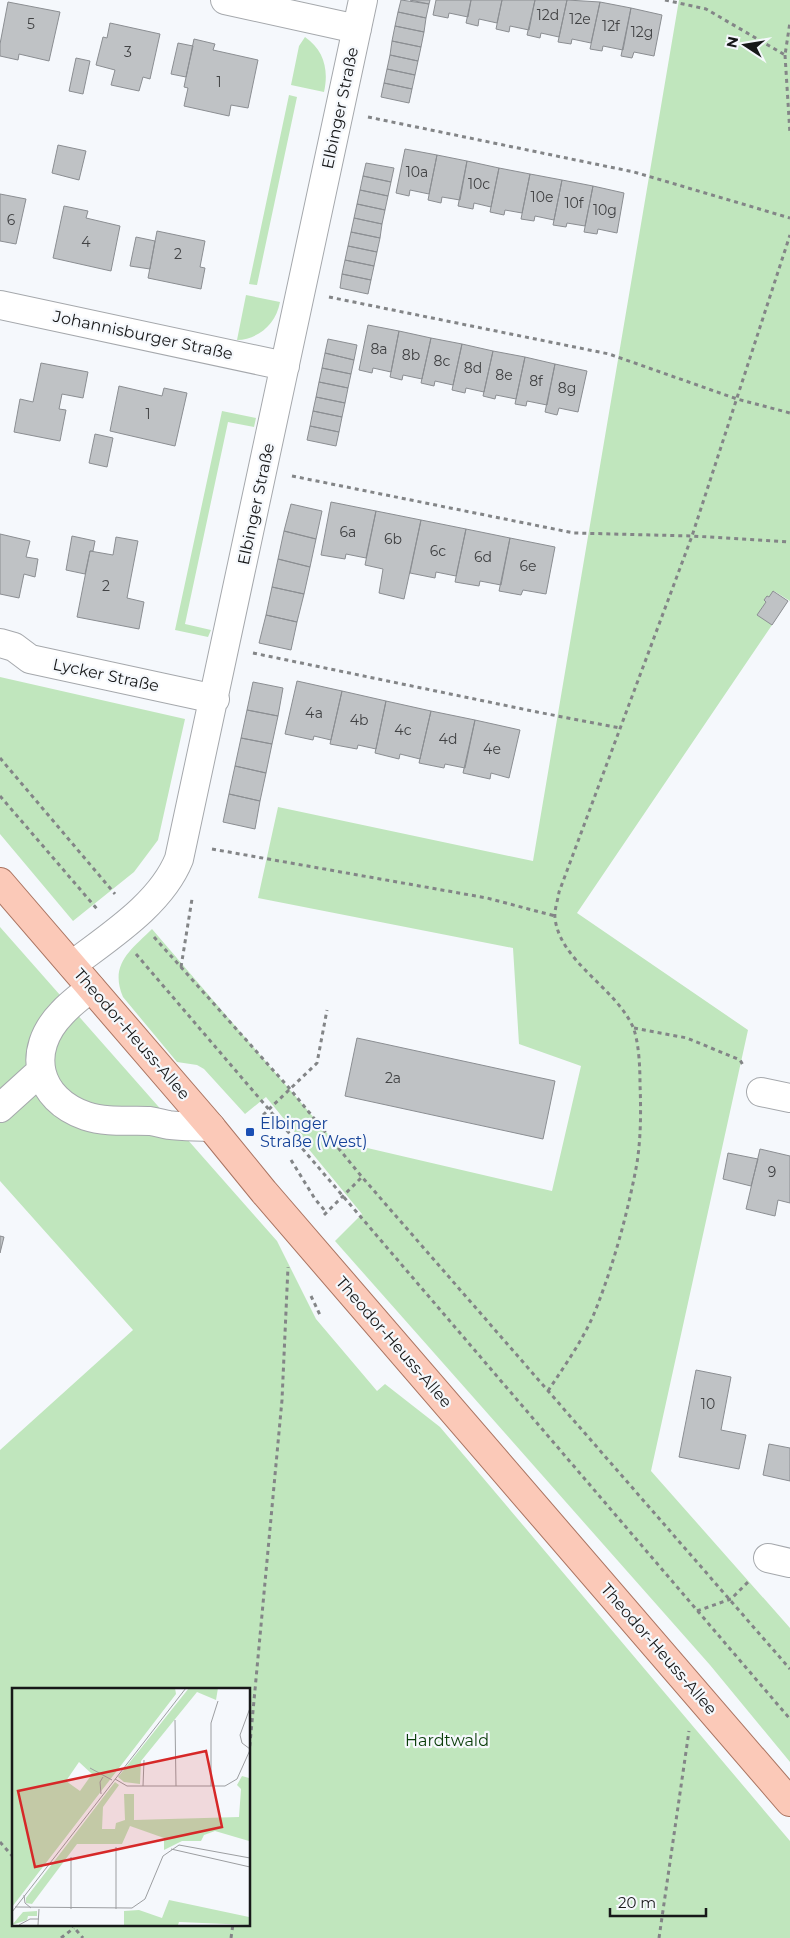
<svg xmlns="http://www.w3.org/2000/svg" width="790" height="1938" font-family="Montserrat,sans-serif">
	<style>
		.green { fill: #c0e6bd; fill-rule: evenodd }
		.building { fill: #bfc2c5; stroke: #8b8e92 }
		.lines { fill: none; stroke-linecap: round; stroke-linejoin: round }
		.minor-casing { stroke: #a5a8ac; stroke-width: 30 }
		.major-casing { stroke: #aa7461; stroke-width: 30 }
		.path { stroke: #838587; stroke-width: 3; stroke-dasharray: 4 4; stroke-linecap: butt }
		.minor { stroke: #fff; stroke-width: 28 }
		.major { stroke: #fbc9b8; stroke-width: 28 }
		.transit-dot { fill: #1a4fb4; stroke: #f5f8fc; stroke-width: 2 }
		.labels { text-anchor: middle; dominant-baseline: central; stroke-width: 4.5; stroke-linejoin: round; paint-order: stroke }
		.number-label { font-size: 14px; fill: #414244 }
		.street-label { font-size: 16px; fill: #171819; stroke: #f5f8fc }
		.transit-label { font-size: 16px; fill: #164399; stroke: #f5f8fc; text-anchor: start }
		.park-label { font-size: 16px; fill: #0a3d0a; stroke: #f5f8fc }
		.inset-road { fill: none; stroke: #9c9ea1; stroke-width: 1 }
		.view { fill: #d62828; fill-opacity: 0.15; stroke: #d62828; stroke-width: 2.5 }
		.inset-edge { fill: none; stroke: #171819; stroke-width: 2.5 }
	</style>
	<rect width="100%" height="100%" fill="#f5f8fc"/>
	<path class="green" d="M679,0H790V601L774,591L769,597L767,596L764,600L766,602L758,615L772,625L577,913L748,1030L651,1471L790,1628V1762L710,1665L335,1241L362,1214L266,1097L245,1114L204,1069L197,1065L177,1062L123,997C109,964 131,950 152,929L333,1140L552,1191L581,1066L519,1044L513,948L258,898L278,807L533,861Z
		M305,37C324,50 329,70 324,92L291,85L299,46Z
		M289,95L297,97L257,285L249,284Z
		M246,295L280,302C276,324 259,339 237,340Z
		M222,411L256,418L254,427L228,422L185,624L211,630L208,637L175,630Z
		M0,677L185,719L158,840L134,872L73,921L0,834Z
		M0,927L277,1241L316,1319L377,1391L385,1384L440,1427L790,1841V1938H0V1450L133,1330L0,1181ZM14,1689H249V1924H14Z"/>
	<path class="building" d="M401,0L429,4L426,18L398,12Z
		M410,0H430L429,4Z
		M436,0H471L468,17L449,13L448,18L433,15Z
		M471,0H502L497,23L479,19L478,26L466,23Z
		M502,0H535L529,30L510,26L509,32L496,29Z
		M535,0H567L559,37L541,33L540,38L527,35Z
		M567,0L600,2L591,43L572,39L571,44L558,42Z
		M8,2L60,12L49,61L19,54L18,60L0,56V44Z
		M600,2L631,8L623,50L603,46L602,51L590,49Z
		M631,8L662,15L654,56L634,52L632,58L621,56Z
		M398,12L426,18L424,32L395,26Z
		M110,23L160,34L150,79L143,77L139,91L111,85L115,70L96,65L103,37L107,38Z
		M395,26L424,32L421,47L392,41Z
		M194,39L215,44L213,50L258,60L248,108L231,105L229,116L184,106L188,88L184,87Z
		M392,41L421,47L418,61L390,55Z
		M178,43L193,46L186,77L171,74Z
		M390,55L418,61L415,75L387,69Z
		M76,58L90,61L83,94L69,91Z
		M387,69L415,75L412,89L384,83Z
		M384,83L412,89L409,103L381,97Z
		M58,145L86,151L79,180L52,173Z
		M405,149L437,155L429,194L410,190L409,196L396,193Z
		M437,155L467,161L460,200L442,197L441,203L428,200Z
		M467,161L499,168L491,207L474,203L473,209L458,206Z
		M366,163L394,168L391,182L363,176Z
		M499,168L530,174L522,213L505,210L504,215L490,212Z
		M530,174L562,180L554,220L535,216L534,221L521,219Z
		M363,176L391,182L388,196L360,190Z
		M562,180L593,186L585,226L567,223L566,227L553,225Z
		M593,186L624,193L617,233L598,229L597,234L584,232Z
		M360,190L388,196L385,210L357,204Z
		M0,194L26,199L16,244L0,241Z
		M357,204L385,210L382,224L354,218Z
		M64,206L88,211L86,218L120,226L111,271L53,258Z
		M354,218L382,224L380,238L351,232Z
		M157,231L205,241L200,267L205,268L201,289L148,278Z
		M351,232L380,238L377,252L348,246Z
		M136,237L155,241L150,269L130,266Z
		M348,246L377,252L374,266L345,260Z
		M345,260L374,266L371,280L342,274Z
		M342,274L371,280L368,294L340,288Z
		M368,325L399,331L391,372L373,368L372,373L359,370Z
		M399,331L431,338L422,379L403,375L402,380L390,377Z
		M431,338L462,344L453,385L435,381L434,386L421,383Z
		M328,339L357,345L354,360L325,353Z
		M462,344L493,351L484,392L466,388L465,393L452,390Z
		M493,351L525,357L516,399L496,395L495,399L483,396Z
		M325,353L354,360L351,374L322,368Z
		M525,357L555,364L547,405L527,401L526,406L515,404Z
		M41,363L88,372L83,398L62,394L59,409L66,410L60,441L14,432L20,399L33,402Z
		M555,364L587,371L578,412L559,408L557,415L545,412Z
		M322,368L351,374L348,388L319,382Z
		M319,382L348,388L345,403L316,397Z
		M119,386L162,396L164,388L187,393L175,446L110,431Z
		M316,397L345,403L342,417L313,411Z
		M313,411L342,417L339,432L310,426Z
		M310,426L339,432L336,446L307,440Z
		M95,434L113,438L107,467L89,463Z
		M331,502L376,511L366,558L346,554L345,559L321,555Z
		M291,504L322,511L316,539L284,531Z
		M376,511L421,520L404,599L379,593L383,569L365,565Z
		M421,520L466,529L456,576L436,572L435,578L410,573Z
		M466,529L510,538L501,585L480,581L479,586L455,582Z
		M284,531L316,539L310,567L278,559Z
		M0,534L30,541L26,557L38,559L35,577L24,574L19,598L0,594Z
		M72,536L95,541L93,551H90L85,574L66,570Z
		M116,537L138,541L127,598L144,602L139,629L77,617L90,551L113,555Z
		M510,538L555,547L546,594L523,590L521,595L499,591Z
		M278,559L310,567L304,594L272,587Z
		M272,587L304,594L297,622L266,615Z
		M773,591L788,601L772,625L757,615L766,602L764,600L767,596L769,597Z
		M266,615L297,622L291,650L259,643Z
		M297,681L342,691L331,740L314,736L313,740L285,734Z
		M253,682L283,688L278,716L247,710Z
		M342,691L386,701L376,749L358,745L357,749L330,744Z
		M386,701L431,711L420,759L400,754L399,759L375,753Z
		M247,710L278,716L272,744L241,738Z
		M431,711L475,720L465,768L445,764L444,768L419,763Z
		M475,720L520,730L509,778L491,773L490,779L463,773Z
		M241,738L272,744L266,773L235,766Z
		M235,766L266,773L260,801L229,794Z
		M229,794L260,801L255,829L223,822Z
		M357,1038L555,1081L543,1139L345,1096Z
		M760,1149L790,1156V1203L778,1200L775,1216L746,1209Z
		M728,1153L758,1159L751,1186L723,1179Z
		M0,1236L4,1237L0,1253Z
		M696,1370L731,1377L721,1430L746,1435L739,1469L679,1457Z
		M769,1444L790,1448V1481L763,1475Z"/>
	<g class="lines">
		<defs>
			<path id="minor" d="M225,0L357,29
				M0,305L285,366
				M0,643L14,647L30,659L215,699
				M72,965C110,936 161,904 179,859L363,0
				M91,988C81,996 70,1004 62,1013C25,1051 37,1099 86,1116C107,1123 129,1120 150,1121C157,1122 163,1124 169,1125C183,1127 197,1126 211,1127
				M761,1092L790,1098
				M0,1108L41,1071
				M768,1558L790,1563"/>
			<path id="major" d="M0,882L211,1127L264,1192L790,1802"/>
		</defs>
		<use href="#minor" class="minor-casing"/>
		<use href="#major" class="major-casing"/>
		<path class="path" d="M665,0L706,9L785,55L790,22
			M785,55L790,134
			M368,117L634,172L790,218
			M329,297L609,354L737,399L790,413
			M292,476L574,533L692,536L790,542
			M253,653L537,712L620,728
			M0,758L115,894
			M0,796L97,909
			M212,849L487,898L555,916
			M154,937L290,1089L362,1177L790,1669
			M136,954L790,1719
			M181,967L192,899
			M634,1028L687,1038L740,1060L744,1067
			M263,1115L317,1063L327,1010
			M291,1160L315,1199L326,1212
			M324,1215L362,1177
			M311,1296L320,1315
			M548,1391C565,1365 584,1339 596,1309C614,1263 628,1212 637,1163C641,1137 641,1110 640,1084C640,1068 639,1042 633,1027C615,987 560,962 555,918C554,910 558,900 559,892L692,536L790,235
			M697,1611L731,1599L750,1580
			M249,1754L282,1400L288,1267
			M0,1842L14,1858
			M71,1924L83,1938
			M61,1938L74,1928
			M231,1938L233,1924
			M659,1938L689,1731"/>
		<use href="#minor" class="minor"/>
		<use href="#major" class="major"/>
	</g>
	<rect class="transit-dot" x="245" y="1127" width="10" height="10" rx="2.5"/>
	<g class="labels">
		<g class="number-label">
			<text x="548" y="15">12d</text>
			<text x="580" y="19">12e</text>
			<text x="31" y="24">5</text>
			<text x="611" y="26">12f</text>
			<text x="642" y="32">12g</text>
			<text x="128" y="52">3</text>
			<text x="219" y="82">1</text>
			<text x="417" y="172">10a</text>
			<text x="479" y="184">10c</text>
			<text x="542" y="197">10e</text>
			<text x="574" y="203">10f</text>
			<text x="605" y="210">10g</text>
			<text x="11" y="220">6</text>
			<text x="86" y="242">4</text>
			<text x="178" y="254">2</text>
			<text x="379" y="349">8a</text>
			<text x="411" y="355">8b</text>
			<text x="442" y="361">8c</text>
			<text x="473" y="368">8d</text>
			<text x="504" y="375">8e</text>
			<text x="536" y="381">8f</text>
			<text x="567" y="388">8g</text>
			<text x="148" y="414">1</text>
			<text x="348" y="532">6a</text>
			<text x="393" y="539">6b</text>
			<text x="438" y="551">6c</text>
			<text x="483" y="557">6d</text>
			<text x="528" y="566">6e</text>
			<text x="106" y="586">2</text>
			<text x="314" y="713">4a</text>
			<text x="359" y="720">4b</text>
			<text x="403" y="730">4c</text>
			<text x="448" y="739">4d</text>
			<text x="492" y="749">4e</text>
			<text x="393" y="1078">2a</text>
			<text x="772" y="1172">9</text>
			<text x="708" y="1404">10</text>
		</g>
		<g class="street-label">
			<text transform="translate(340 108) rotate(-78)">Elbinger Straße</text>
			<text transform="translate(143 335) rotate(12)">Johannisburger Straße</text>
			<text transform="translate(256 504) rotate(-78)">Elbinger Straße</text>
			<text transform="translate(106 675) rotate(12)">Lycker Straße</text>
			<text transform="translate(132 1034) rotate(49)">Theodor-Heuss-Allee</text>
			<text transform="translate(394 1342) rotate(49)">Theodor-Heuss-Allee</text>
			<text transform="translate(659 1649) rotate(49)">Theodor-Heuss-Allee</text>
		</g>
		<g class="transit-label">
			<text x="260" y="1123">Elbinger<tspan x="260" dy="18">Straße (West)</tspan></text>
		</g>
		<g class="park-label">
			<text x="447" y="1740">Hardtwald</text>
		</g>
	</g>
	<g transform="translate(12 1688)">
		<rect width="238" height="238" fill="#f5f8fc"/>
		<path d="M0,0H163L164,6L0,219ZM67,74L80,86L68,103L54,93ZM177,0H206L204,12L185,4L129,73L128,96L112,94L106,89ZM230,88L237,90V153L203,143L192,147L189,153H170L152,162V150L118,138L110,156H65L20,216L14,215V210L103,94L107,97L91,119L90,141H103L104,135L113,132L112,106H122V132L227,129L229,101L225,97ZM157,212L237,229V237L167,234L166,237H112V223L127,222L150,230ZM25,223V228H16L15,232L0,237L11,224Z" fill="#c0e6bd" fill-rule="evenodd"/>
		<path class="inset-road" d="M238,20L228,47L230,55L238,61M163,32L164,98M78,80L100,92M103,91L115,98H213L225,91L238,62M131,98L132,72M199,98V35L206,13M89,106L88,94L91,89M104,159V221M159,161L238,179M12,207L13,215L19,220M3,219L120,220L133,211L151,168L167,157L238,170M59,221V169M0,224L174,0M7,237L18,231H27M26,237L27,221"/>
		<path class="view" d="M194,63L210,139L23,179L6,103Z"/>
		<rect width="238" height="238" class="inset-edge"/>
	</g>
	<g transform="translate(745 45) rotate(282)" stroke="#f5f8fc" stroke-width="4" paint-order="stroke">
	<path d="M0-4L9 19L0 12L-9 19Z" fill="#171819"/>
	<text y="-8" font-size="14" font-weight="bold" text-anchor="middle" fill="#171819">N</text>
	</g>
	<path d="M610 1908v8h96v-8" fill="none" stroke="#171819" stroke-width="2.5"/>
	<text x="618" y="1908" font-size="15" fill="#171819" stroke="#f5f8fc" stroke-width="4" paint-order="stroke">20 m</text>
</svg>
